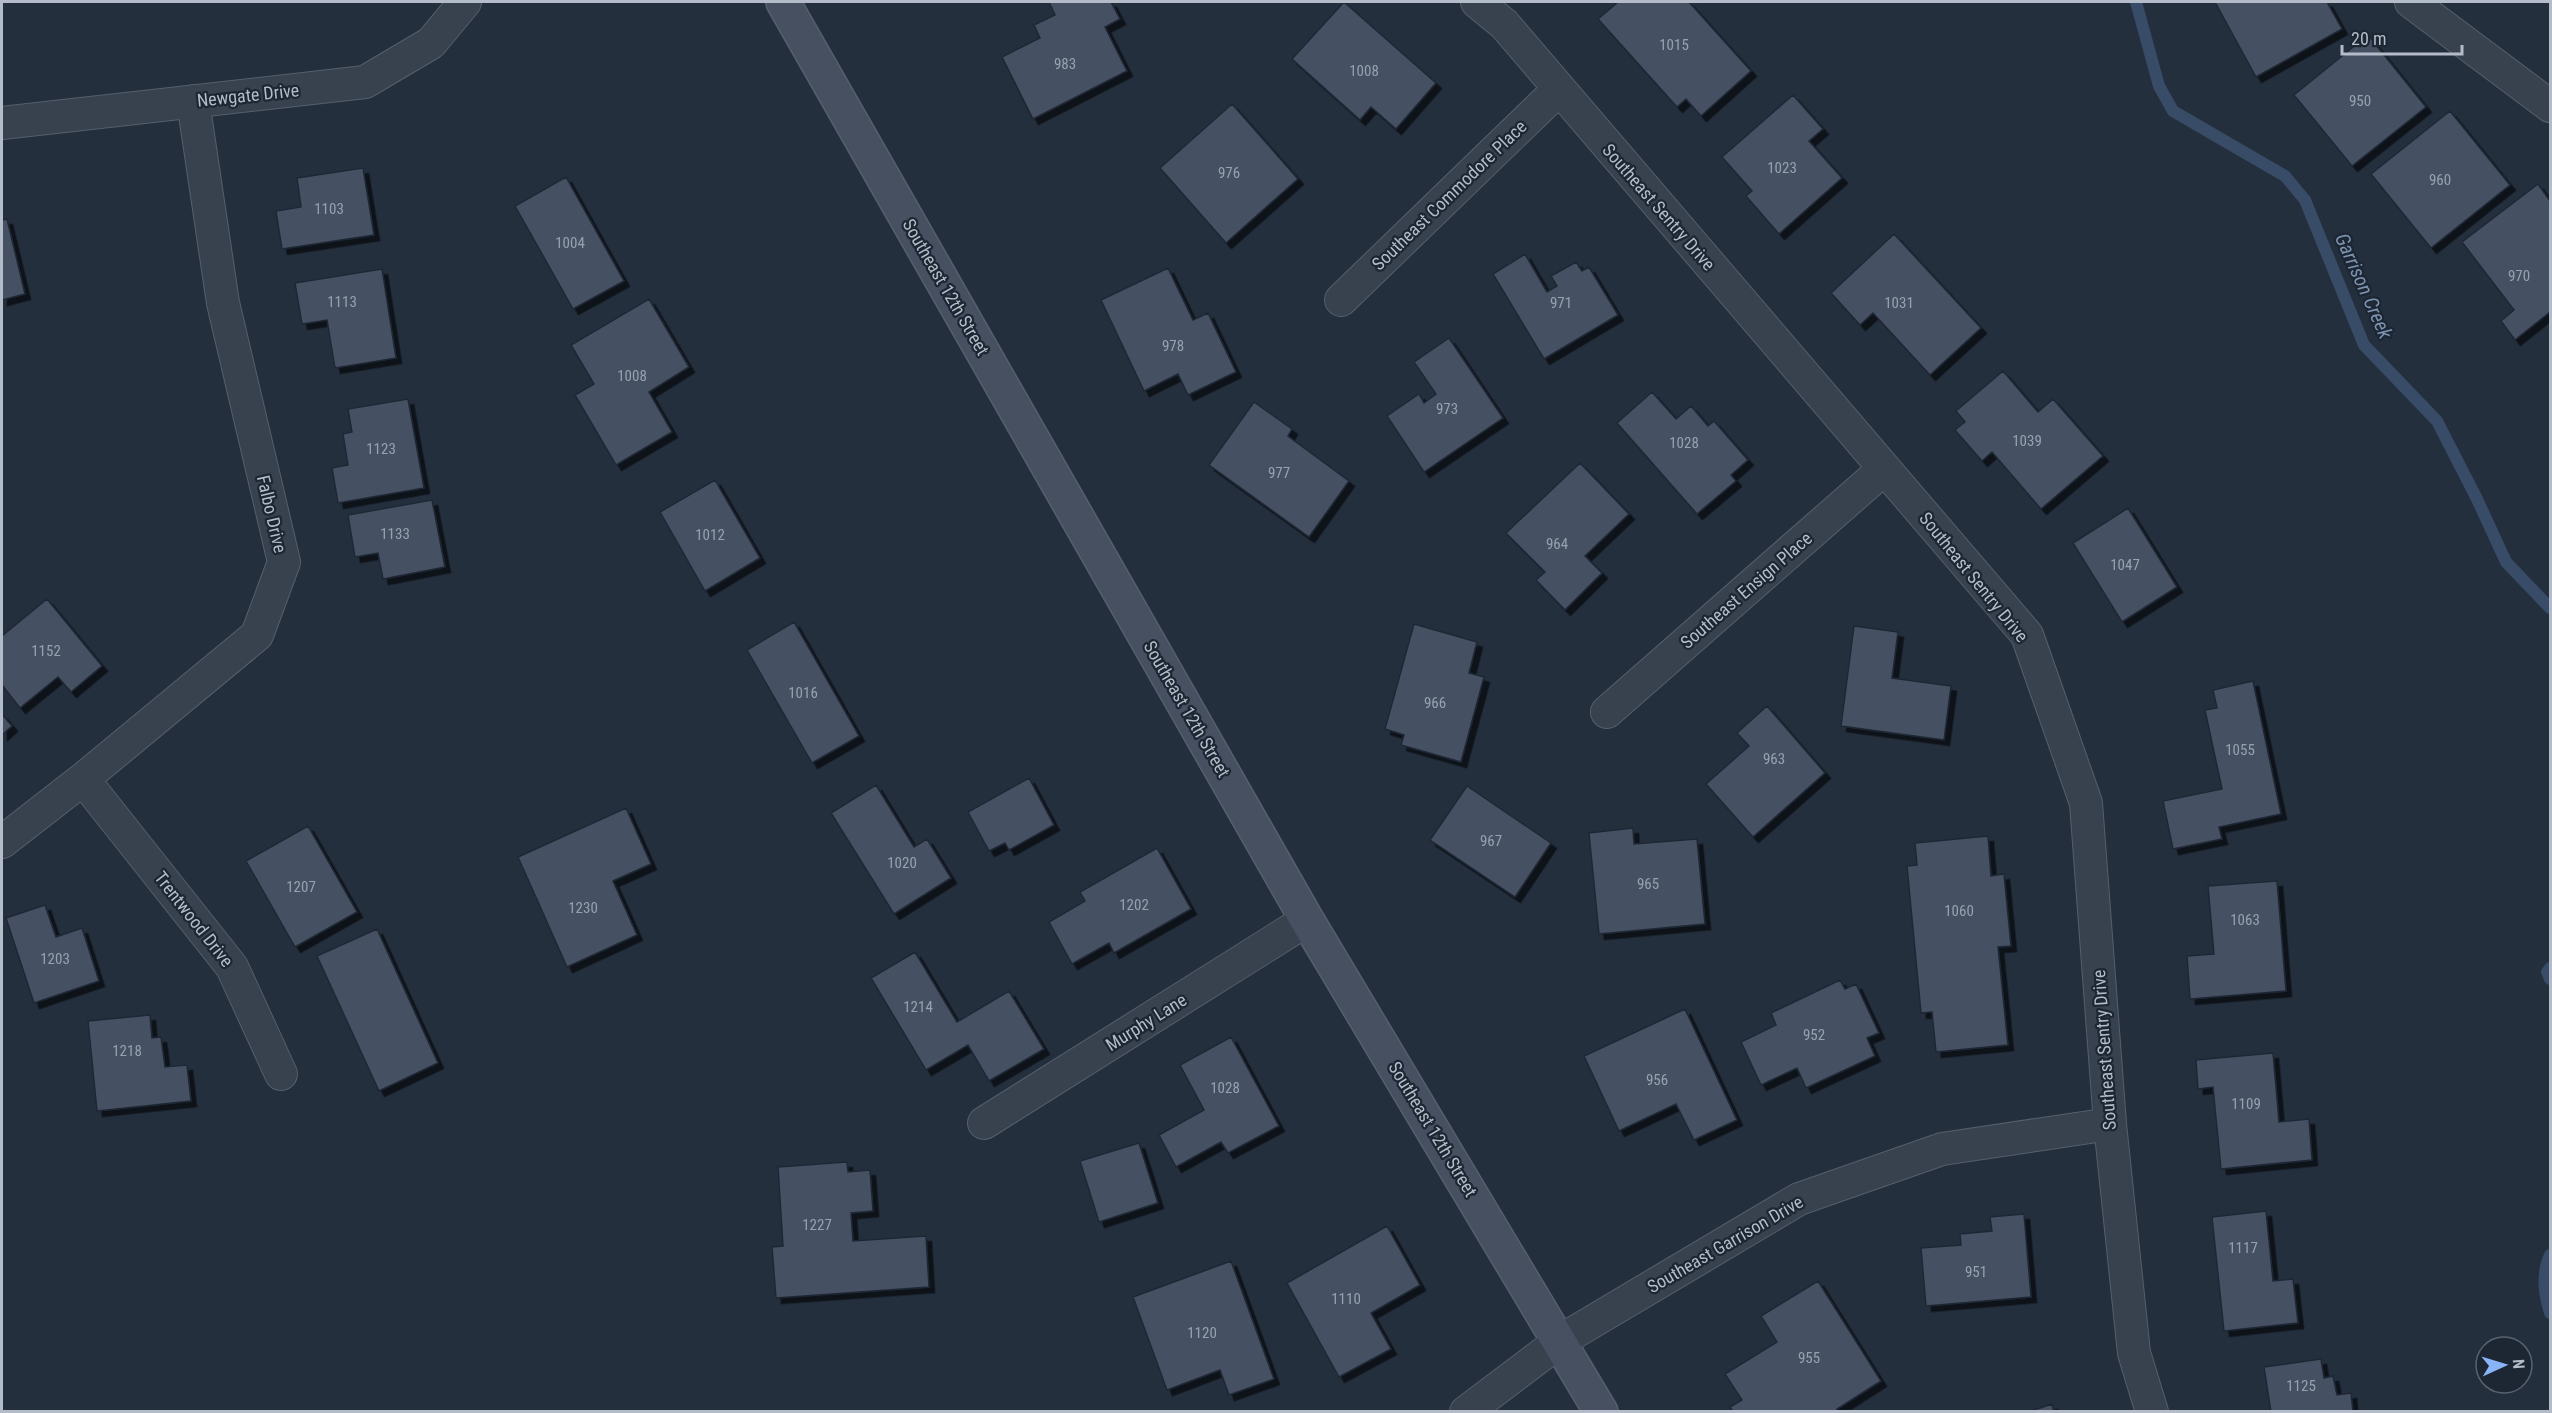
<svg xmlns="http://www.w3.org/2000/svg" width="2552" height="1413" font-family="'Roboto Condensed',sans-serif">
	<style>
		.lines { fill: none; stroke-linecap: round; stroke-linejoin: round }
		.stream { stroke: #394c67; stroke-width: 12 }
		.building { fill: #455162; stroke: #1f2835; stroke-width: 1.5; filter: url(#shadow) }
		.street-casing { stroke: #565f6c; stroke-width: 34 }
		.secondary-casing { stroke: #565f6c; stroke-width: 36 }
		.street { stroke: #38414e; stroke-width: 32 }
		.secondary { stroke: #465061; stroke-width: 33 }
		.labels { text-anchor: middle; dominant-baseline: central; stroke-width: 4.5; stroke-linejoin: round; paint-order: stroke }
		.number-label { font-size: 15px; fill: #98a1af }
		.street-label { font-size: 18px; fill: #b4bcc9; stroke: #1d2633 }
		.water-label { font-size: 20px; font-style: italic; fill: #7c92b1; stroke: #1d2633 }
	</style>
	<defs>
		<filter id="shadow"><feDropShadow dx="5.5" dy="5.5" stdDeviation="0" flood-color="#0009"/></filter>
	</defs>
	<rect width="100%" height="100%" fill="#242f3e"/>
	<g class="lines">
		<path class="stream" d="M2136,2L2159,86L2173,111L2285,176L2305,200L2364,345L2437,421L2477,499L2506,562L2550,608
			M2550,968L2547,972L2550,979
			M2550,1255C2541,1274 2544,1294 2550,1313"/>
	</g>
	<path class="building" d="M1049,2H1111L1120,19L1105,27L1127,71L1033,119L1002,57L1040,38L1034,25L1055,15Z
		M1344,2L1436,83L1396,129L1371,107L1360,120L1292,59Z
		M1618,2H1689L1751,71L1701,116L1686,99L1677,107L1598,19Z
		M2215,2H2327L2342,29L2256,77Z
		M2368,35L2426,107L2352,166L2294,95Z
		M1793,95L1823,129L1809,141L1842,178L1779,234L1746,196L1752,191L1722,157Z
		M1232,104L1298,179L1226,243L1160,168Z
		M2450,111L2510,185L2431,248L2371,174Z
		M363,168L374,235L282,249L276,211L301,207L297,178Z
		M566,177L624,281L573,309L515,206Z
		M2538,184L2550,201V312L2515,340L2501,321L2514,310L2462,242Z
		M7,219L25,294L2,300V220Z
		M1894,234L1981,328L1930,375L1873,313L1860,325L1831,293Z
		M1525,254L1547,292L1557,286L1551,276L1576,262L1582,271L1589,267L1618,315L1544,359L1493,274Z
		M1168,268L1193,320L1208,313L1236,372L1188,395L1178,374L1144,391L1101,300Z
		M382,269L396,358L335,368L327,320L302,324L295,283Z
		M649,299L689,367L649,392L672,432L616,465L575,395L594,384L571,345Z
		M1449,338L1503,418L1424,472L1387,416L1419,394L1424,403L1436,394L1414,362Z
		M2003,371L2038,412L2053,399L2103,456L2041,509L1992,452L1982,461L1955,430L1965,422L1956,411Z
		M1652,392L1676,419L1691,406L1708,426L1714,421L1748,460L1731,475L1736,481L1697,514L1617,423Z
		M408,399L424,488L338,503L332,468L348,465L343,434L352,432L348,409Z
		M1254,402L1292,429L1288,436L1349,481L1309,537L1209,465Z
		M1580,463L1629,514L1585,556L1602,573L1565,610L1536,580L1545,572L1506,533Z
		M715,480L760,558L705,591L660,512Z
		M432,500L445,567L383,579L378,553L355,557L348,515Z
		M2128,508L2177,587L2122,622L2073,543Z
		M47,599L102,666L71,692L58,677L20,708L2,685V636Z
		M794,622L859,736L812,763L747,650Z
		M1414,624L1477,642L1469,673L1484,677L1461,762L1401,745L1404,735L1385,729Z
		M1854,626L1898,632L1892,678L1951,686L1944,740L1841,726Z
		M2253,681L2281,814L2219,827L2222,839L2173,849L2163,801L2222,789L2205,710L2217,708L2213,690Z
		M1767,706L1825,773L1753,837L1706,784L1749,746L1737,733Z
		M2,714L12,726L2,735Z
		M1029,778L1054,825L1009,850L1005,843L989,851L968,812Z
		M876,785L914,847L927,839L951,878L894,914L831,813Z
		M1467,786L1551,843L1515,897L1430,840Z
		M626,808L651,864L613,881L637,935L567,967L518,857Z
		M308,826L357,912L295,947L246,861Z
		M1633,828L1634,844L1697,839L1705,924L1599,934L1589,833Z
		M1988,836L1991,876L2004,874L2011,946L1998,947L2008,1045L1936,1052L1932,1012L1921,1013L1907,866L1917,865L1915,843Z
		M1157,848L1191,909L1114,953L1109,943L1072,964L1049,922L1085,901L1080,892Z
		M2277,881L2286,991L2190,999L2187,956L2214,954L2208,886Z
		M45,905L56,937L82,928L99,981L34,1003L6,918Z
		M377,929L438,1063L379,1091L317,956Z
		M915,952L957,1022L1009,991L1044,1049L989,1081L968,1045L926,1070L871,978Z
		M1840,980L1845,989L1856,984L1879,1033L1867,1038L1875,1056L1806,1088L1797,1068L1761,1085L1741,1042L1776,1025L1771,1013Z
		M1685,1009L1737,1120L1694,1140L1676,1104L1619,1131L1584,1056Z
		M150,1015L152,1038L161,1037L165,1067L187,1065L191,1101L97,1111L88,1021Z
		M1231,1037L1279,1126L1228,1153L1221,1142L1176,1167L1159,1135L1204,1110L1180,1065Z
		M2273,1053L2279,1122L2309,1119L2312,1160L2221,1169L2213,1087L2198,1089L2196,1060Z
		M1139,1143L1158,1203L1099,1222L1080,1161Z
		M847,1162L848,1172L870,1170L873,1211L851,1213L853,1241L926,1236L929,1287L776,1298L772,1247L783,1246L778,1167Z
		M2266,1211L2273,1281L2293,1279L2298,1323L2224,1331L2212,1217Z
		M2024,1214L2031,1297L1926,1306L1921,1248L1961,1245L1960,1234L1992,1231L1990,1217Z
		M1387,1226L1420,1285L1371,1313L1391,1349L1339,1377L1287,1283Z
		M1231,1261L1274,1379L1229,1395L1220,1370L1167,1390L1133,1297Z
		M1818,1281L1881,1381L1837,1409L1838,1412H1733L1730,1407L1742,1400L1725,1374L1777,1342L1761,1316Z
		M2321,1359L2324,1378L2333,1376L2337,1395L2351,1393L2353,1412H2271L2264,1367Z
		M2052,1404L2054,1412H2028Z"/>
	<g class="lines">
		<defs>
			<path id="street" d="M1477,2L1504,24L2027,635L2086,803L2110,1124L2134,1353L2152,1412
				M2411,2L2550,106
				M2,123L365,82L431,43L465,2
				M1341,300L1558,90
				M1607,712L1884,469
				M83,779L232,967L281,1074
				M2,842L83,779L257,635L284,562L223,303L193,101
				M984,1123L1307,920
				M1466,1412L1560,1341L1799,1199L1942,1149L2110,1124"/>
			<path id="secondary" d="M783,2L1307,920L1601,1412"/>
		</defs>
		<use href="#street" class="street-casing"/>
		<use href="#secondary" class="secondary-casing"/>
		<use href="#street" class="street"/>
		<use href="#secondary" class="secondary"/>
	</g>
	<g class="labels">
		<g class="number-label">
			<text x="1674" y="45">1015</text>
			<text x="1065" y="64">983</text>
			<text x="1364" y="71">1008</text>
			<text x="2360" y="101">950</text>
			<text x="1782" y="168">1023</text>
			<text x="1229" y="173">976</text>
			<text x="2440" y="180">960</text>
			<text x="329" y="209">1103</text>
			<text x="570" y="243">1004</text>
			<text x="2519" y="276">970</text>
			<text x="342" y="302">1113</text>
			<text x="1561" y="303">971</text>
			<text x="1899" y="303">1031</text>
			<text x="1173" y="346">978</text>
			<text x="632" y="376">1008</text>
			<text x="1447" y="409">973</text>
			<text x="2027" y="441">1039</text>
			<text x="1684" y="443">1028</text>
			<text x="381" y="449">1123</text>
			<text x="1279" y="473">977</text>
			<text x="395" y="534">1133</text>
			<text x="710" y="535">1012</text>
			<text x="1557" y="544">964</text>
			<text x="2125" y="565">1047</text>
			<text x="46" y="651">1152</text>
			<text x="803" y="693">1016</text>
			<text x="1435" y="703">966</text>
			<text x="2240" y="750">1055</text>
			<text x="1774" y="759">963</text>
			<text x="1491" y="841">967</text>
			<text x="902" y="863">1020</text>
			<text x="1648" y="884">965</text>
			<text x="301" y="887">1207</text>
			<text x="1134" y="905">1202</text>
			<text x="583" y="908">1230</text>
			<text x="1959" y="911">1060</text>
			<text x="2245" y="920">1063</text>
			<text x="55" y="959">1203</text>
			<text x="918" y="1007">1214</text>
			<text x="1814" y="1035">952</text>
			<text x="127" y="1051">1218</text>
			<text x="1657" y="1080">956</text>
			<text x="1225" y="1088">1028</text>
			<text x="2246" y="1104">1109</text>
			<text x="817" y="1225">1227</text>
			<text x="2243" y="1248">1117</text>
			<text x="1976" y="1272">951</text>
			<text x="1346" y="1299">1110</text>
			<text x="1202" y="1333">1120</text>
			<text x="1809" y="1358">955</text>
			<text x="2301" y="1386">1125</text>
		</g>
		<g class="street-label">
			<text transform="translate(248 95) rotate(-6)">Newgate Drive</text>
			<text transform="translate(1449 195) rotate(-44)">Southeast Commodore Place</text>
			<text transform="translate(1659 207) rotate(49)">Southeast Sentry Drive</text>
			<text transform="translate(946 287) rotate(60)">Southeast 12th Street</text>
			<text transform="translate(272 514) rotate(77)">Falbo Drive</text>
			<text transform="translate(1974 577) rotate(51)">Southeast Sentry Drive</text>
			<text transform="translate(1746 590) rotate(-41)">Southeast Ensign Place</text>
			<text transform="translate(1187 709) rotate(60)">Southeast 12th Street</text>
			<text transform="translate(194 919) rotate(52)">Trentwood Drive</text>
			<text transform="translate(1146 1022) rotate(-32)">Murphy Lane</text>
			<text transform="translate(2104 1050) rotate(-94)">Southeast Sentry Drive</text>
			<text transform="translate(1433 1129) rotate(59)">Southeast 12th Street</text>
			<text transform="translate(1725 1244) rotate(-30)">Southeast Garrison Drive</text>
		</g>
		<g class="water-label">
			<text transform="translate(2364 286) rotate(66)">Garrison Creek</text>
		</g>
	</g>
	<rect width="2552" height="1413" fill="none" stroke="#b4bcc9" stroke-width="6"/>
	<g transform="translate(2504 1365) rotate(86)"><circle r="28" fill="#1d2633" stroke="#59626f" stroke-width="1.5"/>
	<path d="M0-4.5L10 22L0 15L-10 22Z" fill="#8ab4f8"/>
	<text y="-9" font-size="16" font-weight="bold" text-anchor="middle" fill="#b4bcc9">N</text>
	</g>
	<path d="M2342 45v9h120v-9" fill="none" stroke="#b4bcc9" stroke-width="3"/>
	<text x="2351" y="45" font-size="18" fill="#b4bcc9" stroke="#1d2633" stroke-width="4.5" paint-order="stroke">20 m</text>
</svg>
